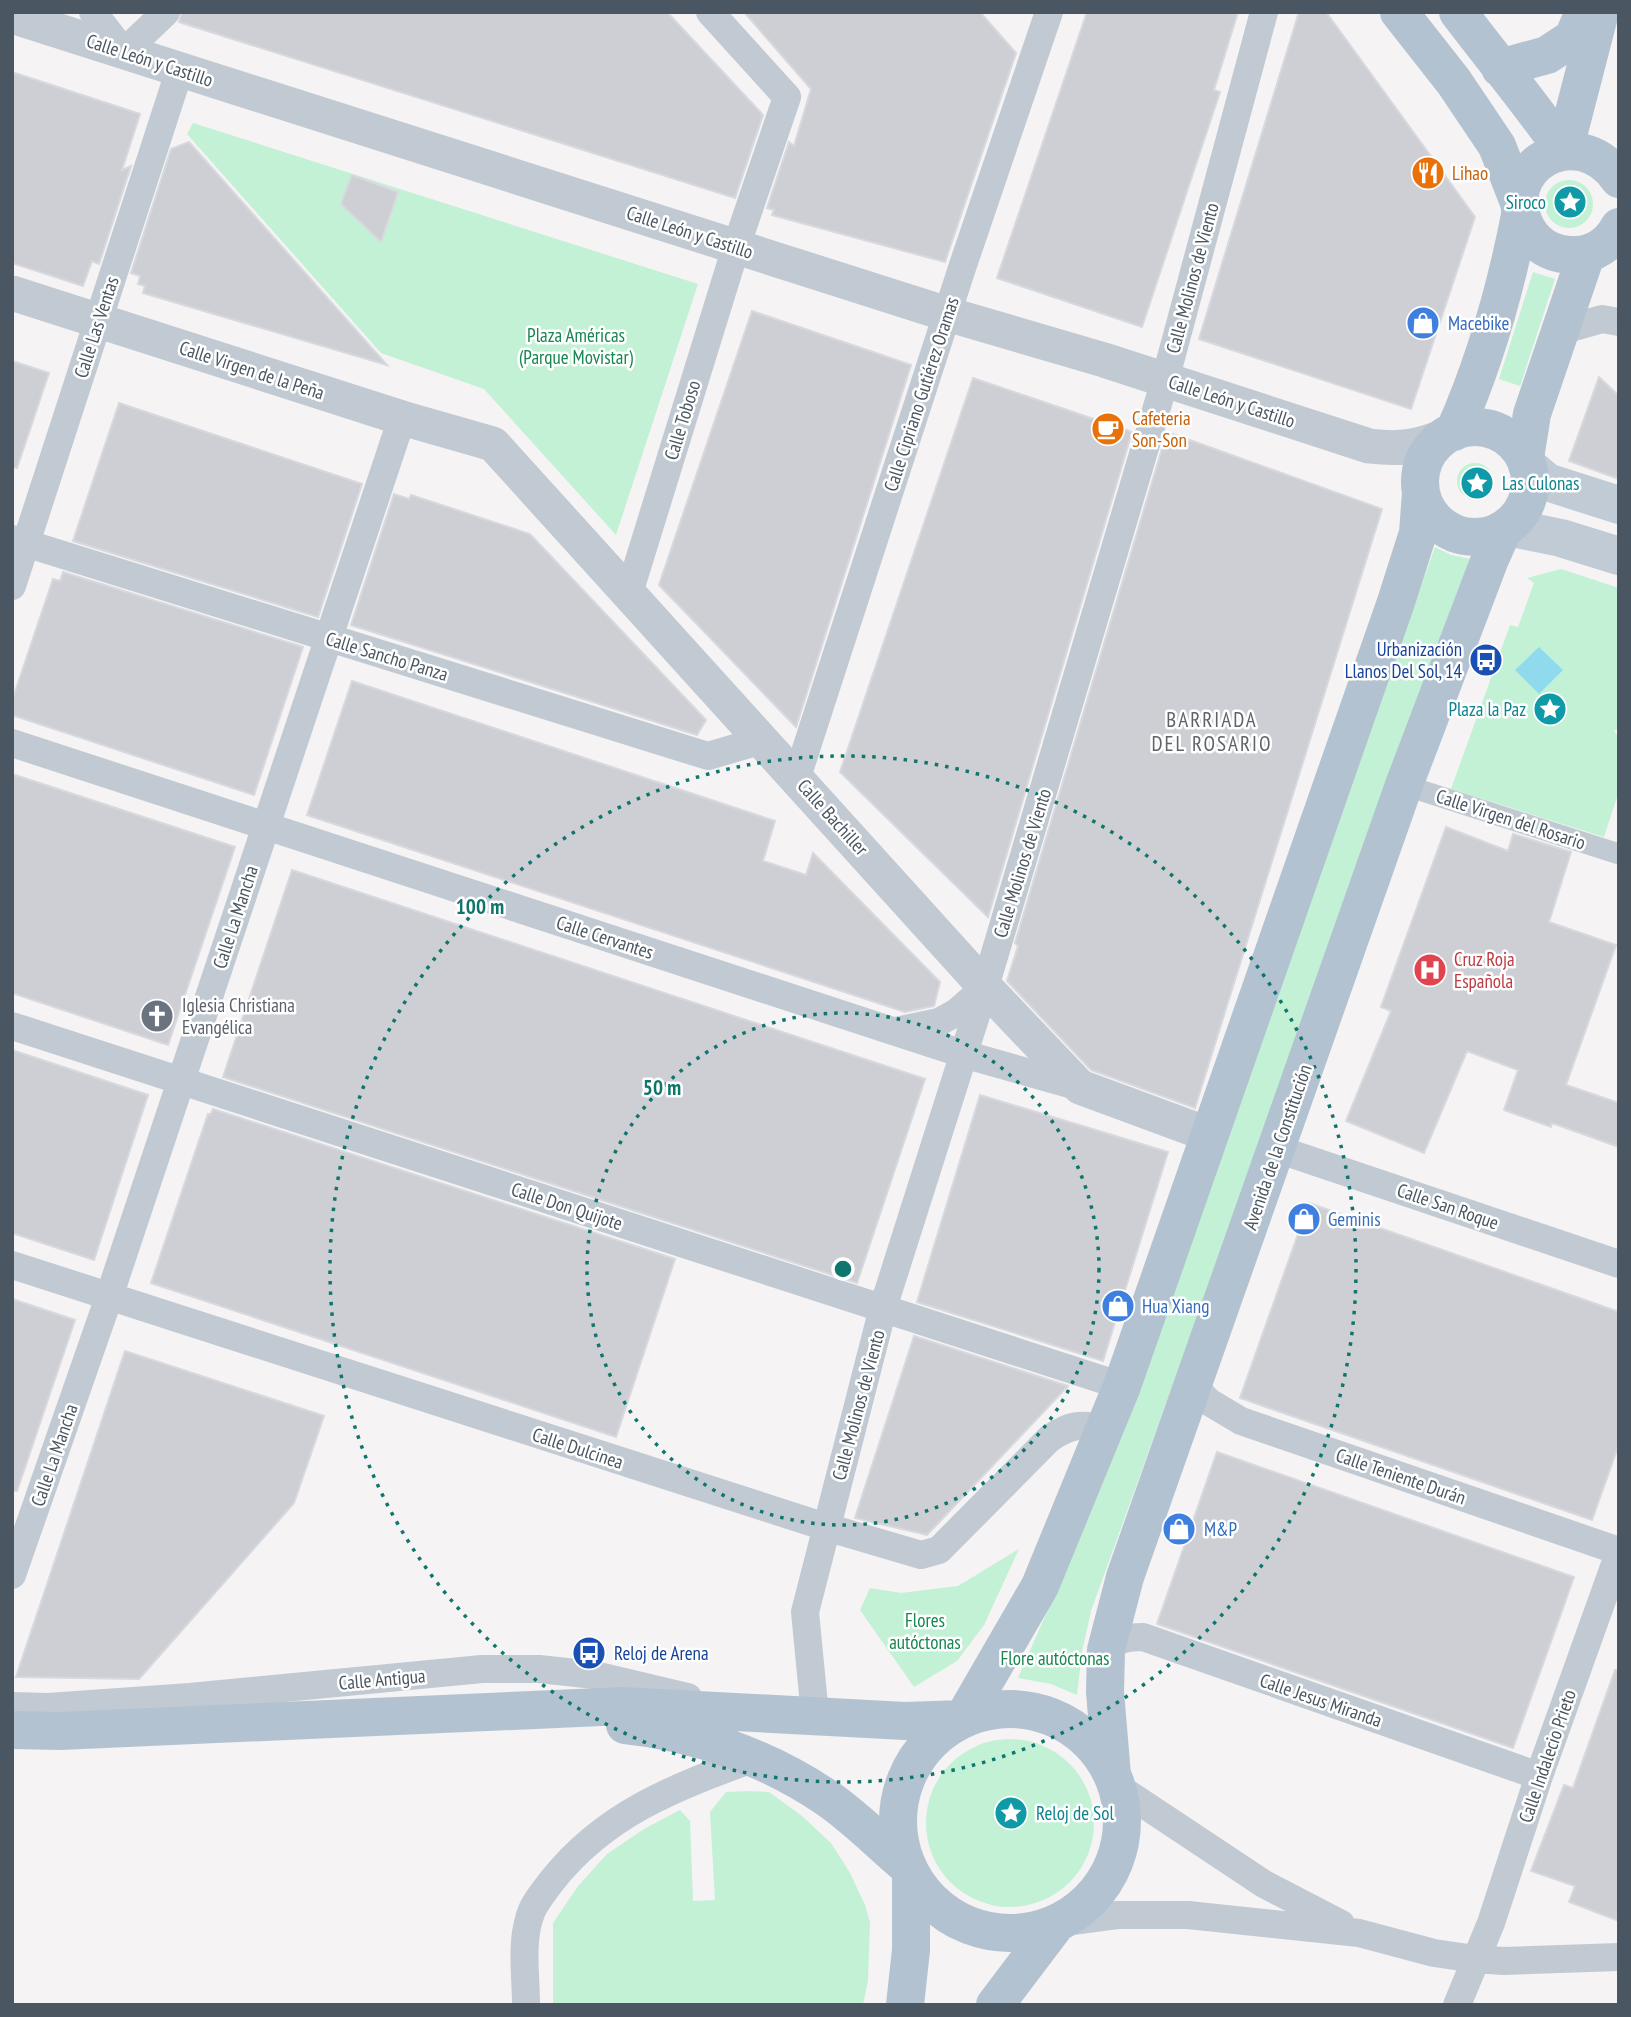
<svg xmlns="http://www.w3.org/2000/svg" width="1631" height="2017" font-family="'PT Sans Narrow',sans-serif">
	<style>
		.green { fill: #c3f1d5 }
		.water { fill: #90daee }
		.building { fill: #cdcfd5; stroke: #d7d9de; stroke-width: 2 }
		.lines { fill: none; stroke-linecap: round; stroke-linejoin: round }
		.pedestrian { stroke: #c1cad2; stroke-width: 21 }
		.minor { stroke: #c1cad2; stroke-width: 28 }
		.tertiary { stroke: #c1cad2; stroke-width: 35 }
		.secondary { stroke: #c1cbd6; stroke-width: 38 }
		.primary { stroke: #b3c2d1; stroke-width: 38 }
		.ring { fill: none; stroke: #0f766e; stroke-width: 3.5; stroke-dasharray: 3.5 7 }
		.labels { text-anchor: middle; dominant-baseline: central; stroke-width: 5; stroke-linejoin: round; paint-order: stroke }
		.street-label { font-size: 19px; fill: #4a5661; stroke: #fff }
		.food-label { font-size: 19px; fill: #c56008; stroke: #fff; text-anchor: start }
		.culture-label { font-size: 19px; fill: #0d838f; stroke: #fff; text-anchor: end }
		.shop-label { font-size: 19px; fill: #366cbe; stroke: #fff; text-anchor: start }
		.park-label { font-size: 19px; fill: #17864f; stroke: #fff }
		.transit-label { font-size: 19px; fill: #164399; stroke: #fff; text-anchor: end }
		.health-label { font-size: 19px; fill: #be3a42; stroke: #fff; text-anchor: start }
		.worship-label { font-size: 19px; fill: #5b616d; stroke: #fff; text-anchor: start }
		.neighbourhood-label { font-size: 21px; letter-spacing: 2px; fill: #5f6368; stroke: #fff }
		.centre { fill: #0f766e; stroke: #fff; stroke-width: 3.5 }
		.ring-label { font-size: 21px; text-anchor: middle; font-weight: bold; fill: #0f766e; stroke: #fff; stroke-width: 5; stroke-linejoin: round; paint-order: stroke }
	</style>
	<rect width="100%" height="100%" fill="#f5f3f3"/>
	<path class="green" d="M193,123L698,284L616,535L484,389L381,353L187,134Z
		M1545 204a24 24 0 1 1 48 0a24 24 0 1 1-48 0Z
		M1533,272L1555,279L1520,386L1499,379Z
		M1457 481a18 18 0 1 1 36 0a18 18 0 1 1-36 0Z
		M1435,547L1451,555L1471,559L1091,1611L1082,1652L1077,1695L1051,1684L1018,1678L1053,1598L1120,1424Z
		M1561,569L1619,588V728L1614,731L1619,737V791L1604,837L1451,789L1510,625L1518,627L1534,583L1527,578Z
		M1019,1549L984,1625L957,1661L914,1687L860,1610L870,1588L901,1593L958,1586Z
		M926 1823a84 84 0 1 1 168 0a84 84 0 1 1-168 0Z
		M748,1791L769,1792L802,1816L831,1843L850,1873L865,1905L870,1922L868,1980L863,2005H553V1923L578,1886L607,1854L644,1829L680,1810L690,1821L693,1901L715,1900L710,1812L726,1792Z"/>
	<path class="water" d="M1539,647L1563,670L1539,694L1515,670Z"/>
	<path class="building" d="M182,12H667L763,115L735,198L179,22Z
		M744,12H980L1016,53L945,262L772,215L774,210L767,208L789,142L794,146L811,89Z
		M1087,12H1238L1214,90L1220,92L1142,327L997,278Z
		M1299,12H1326L1475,217L1411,409L1199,339Z
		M12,72L140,114L122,170L131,166L99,264L92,261L83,286L12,263Z
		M189,142L387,365L143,293L145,286L138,284L140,276L131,273L171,149Z
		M352,175L398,192L381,242L341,204Z
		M752,311L911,365L796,727L659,585Z
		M12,361L49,373L17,468L12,467Z
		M1599,377L1619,396V479L1569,461Z
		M973,378L1132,432L988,917L840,772Z
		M119,403L362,484L318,617L73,541Z
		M1173,434L1382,509L1195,1108L1091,1070L1007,981L1018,946L1015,943L1164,442Z
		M394,494L409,499L411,495L530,534L706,720L697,735L351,625Z
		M63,572L303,647L254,795L12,715V701L53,579L60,581Z
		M352,681L775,821L763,861L806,875L813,853L940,982L934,1006L905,1012L307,815Z
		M12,774L235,847L168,1045L12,993Z
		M1446,827L1508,851L1513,834L1571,852L1549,922L1616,945L1566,1085L1619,1103V1147L1552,1123L1551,1127L1504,1110L1518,1070L1467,1051L1424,1153L1346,1121L1391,1011L1381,1007Z
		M292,870L925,1079L857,1283L223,1077Z
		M12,1050L148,1095L94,1260L12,1233Z
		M980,1095L1168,1152L1103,1361L917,1302Z
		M213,1109L675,1259L616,1437L151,1283L208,1114L210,1115Z
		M1309,1203L1619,1312V1444L1592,1520L1240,1398Z
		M12,1299L75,1320L17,1491H12Z
		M914,1336L1068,1386L927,1535L855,1518Z
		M125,1351L324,1416L294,1503L139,1679L16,1677Z
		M1217,1452L1574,1577L1513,1748L1157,1624Z
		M1615,1670H1619V1921L1569,1902L1575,1886L1531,1871L1564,1785L1573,1788Z"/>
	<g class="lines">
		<path class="pedestrian" d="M1404,785L1619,854"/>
		<path class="minor" d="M93,12L124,52L166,12
			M1560,331L1602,319L1619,322
			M12,539L708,756L763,740
			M12,586L180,69
			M629,593L736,247L787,97L710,12
			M12,743L963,1054L1080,1087
			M797,777L962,268L1049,12
			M12,1026L1122,1386
			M896,1031L939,1022L957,1012L983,989
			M1277,1149L1619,1264
			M12,1265L826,1527L921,1555L939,1550L1049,1439C1070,1424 1080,1424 1105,1428
			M1193,1386L1209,1402L1241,1421L1619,1551
			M12,1575L109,1297L402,418
			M1106,1650C1118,1639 1126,1637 1143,1637L1539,1776
			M12,1706L48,1707L190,1697L482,1669H539L595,1675L688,1697
			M815,1715L805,1612L883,1308L985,987L1165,380L1264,12
			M1118,1787L1264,1884L1341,1924
			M1057,1923L1117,1915H1188L1359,1933L1434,1953L1475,1959L1503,1961L1619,1957
			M526,2005C526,1977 521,1945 529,1919C532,1905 543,1893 551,1882C605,1813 676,1787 755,1758
			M1457,2005L1491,1923L1539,1776L1619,1553"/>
		<path class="tertiary" d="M12,16L947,314L1104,360L1369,446C1401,450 1416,447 1445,436
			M12,293L402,418L493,444L985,987L1080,1087L1210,1135"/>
		<path class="secondary" d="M1527,465L1547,482L1619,505
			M1507,527L1561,538L1619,556"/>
		<path class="primary" d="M1399,12L1454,82L1497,146L1518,200
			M1458,12C1493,58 1530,103 1564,151
			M1500,68L1547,55L1573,38L1584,12
			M1564,151L1600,12
			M1619,179C1577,118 1494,168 1527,229C1538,248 1555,255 1576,255C1594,255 1611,243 1619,227
			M1420 482a55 55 0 1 1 110 0a55 55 0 1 1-110 0Z
			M1454,432C1484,364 1506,288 1520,215
			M1525,458L1532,414L1586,255
			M898 1821a112 112 0 1 1 224 0a112 112 0 1 1-224 0Z
			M963,1719L1040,1586L1122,1386L1396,602L1418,533L1421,493
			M625,1725C696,1732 768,1758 827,1798C855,1817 880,1843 906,1865
			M12,1730L60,1731L623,1706L905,1721L963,1719
			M1112,1775L1105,1692L1106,1650L1125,1577L1404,785L1490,559L1503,530
			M905,2005L911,1950V1876
			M995,2005L1057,1923"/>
	</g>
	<g class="ring">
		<circle cx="843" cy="1269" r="256"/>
		<circle cx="843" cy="1269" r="513"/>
	</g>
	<defs>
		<symbol id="restaurant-disc" viewBox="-11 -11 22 22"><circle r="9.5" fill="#e8710a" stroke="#fff"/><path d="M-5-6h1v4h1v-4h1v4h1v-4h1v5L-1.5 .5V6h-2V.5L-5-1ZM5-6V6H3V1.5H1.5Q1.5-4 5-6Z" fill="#fff"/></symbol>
		<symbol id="sight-disc" viewBox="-11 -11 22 22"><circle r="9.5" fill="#0f9aa8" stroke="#fff"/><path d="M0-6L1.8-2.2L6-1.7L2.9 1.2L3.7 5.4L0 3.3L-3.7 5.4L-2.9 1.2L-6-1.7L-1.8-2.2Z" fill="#fff"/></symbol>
		<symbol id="shop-disc" viewBox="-11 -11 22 22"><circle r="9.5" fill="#3f7fe0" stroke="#fff"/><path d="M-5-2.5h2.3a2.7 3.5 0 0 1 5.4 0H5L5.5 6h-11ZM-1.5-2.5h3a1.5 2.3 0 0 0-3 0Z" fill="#fff"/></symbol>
		<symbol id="cafe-disc" viewBox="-11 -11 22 22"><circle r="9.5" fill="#e8710a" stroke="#fff"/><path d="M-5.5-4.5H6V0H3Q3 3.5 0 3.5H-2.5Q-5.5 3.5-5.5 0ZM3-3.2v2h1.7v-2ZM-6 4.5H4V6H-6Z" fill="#fff"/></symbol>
		<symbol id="bus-disc" viewBox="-11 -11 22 22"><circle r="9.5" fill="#1a4fb4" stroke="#fff"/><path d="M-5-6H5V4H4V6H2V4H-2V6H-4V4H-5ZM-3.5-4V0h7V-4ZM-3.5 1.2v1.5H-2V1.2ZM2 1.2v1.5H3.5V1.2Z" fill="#fff"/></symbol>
		<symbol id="hospital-disc" viewBox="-11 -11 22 22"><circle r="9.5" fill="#e0444e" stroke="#fff"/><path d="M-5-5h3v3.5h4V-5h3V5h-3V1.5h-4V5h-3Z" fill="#fff"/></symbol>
		<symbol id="church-disc" viewBox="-11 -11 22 22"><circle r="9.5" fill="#6b7280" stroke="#fff"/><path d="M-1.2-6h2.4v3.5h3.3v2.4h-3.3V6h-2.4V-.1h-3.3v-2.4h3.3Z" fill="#fff"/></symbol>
	</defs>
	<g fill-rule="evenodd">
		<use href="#restaurant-disc" x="1409" y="154" width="38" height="38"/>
		<use href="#sight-disc" x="1551" y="183" width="38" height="38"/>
		<use href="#shop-disc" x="1404" y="304" width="38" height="38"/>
		<use href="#cafe-disc" x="1089" y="410" width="38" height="38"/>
		<use href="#sight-disc" x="1458" y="464" width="38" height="38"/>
		<use href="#bus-disc" x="1467" y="641" width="38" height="38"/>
		<use href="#sight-disc" x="1531" y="690" width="38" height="38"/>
		<use href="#hospital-disc" x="1411" y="951" width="38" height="38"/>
		<use href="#church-disc" x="138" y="997" width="38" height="38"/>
		<use href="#shop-disc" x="1285" y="1200" width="38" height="38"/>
		<use href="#shop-disc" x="1099" y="1287" width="38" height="38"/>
		<use href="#shop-disc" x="1160" y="1510" width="38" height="38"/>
		<use href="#bus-disc" x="570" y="1634" width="38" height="38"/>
		<use href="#sight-disc" x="992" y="1794" width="38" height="38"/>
	</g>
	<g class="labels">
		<g class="street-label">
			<text transform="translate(150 60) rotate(18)">Calle León y Castillo</text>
			<text transform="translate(690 232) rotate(18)">Calle León y Castillo</text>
			<text transform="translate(1192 278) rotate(-75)">Calle Molinos de Viento</text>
			<text transform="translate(96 327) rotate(-72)">Calle Las Ventas</text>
			<text transform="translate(252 370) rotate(18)">Calle Virgen de la Peña</text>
			<text transform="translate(921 394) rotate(-72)">Calle Cipriano Gutiérez Oramas</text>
			<text transform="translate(1232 401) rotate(18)">Calle León y Castillo</text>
			<text transform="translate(682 420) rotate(-73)">Calle Toboso</text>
			<text transform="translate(387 656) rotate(17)">Calle Sancho Panza</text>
			<text transform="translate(833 817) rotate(48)">Calle Bachiller</text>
			<text transform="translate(1511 819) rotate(18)">Calle Virgen del Rosario</text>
			<text transform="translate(1022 863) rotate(-73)">Calle Molinos de Viento</text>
			<text transform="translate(235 917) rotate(-72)">Calle La Mancha</text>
			<text transform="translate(605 937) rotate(18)">Calle Cervantes</text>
			<text transform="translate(1277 1147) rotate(-71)">Avenida de la Constitución</text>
			<text transform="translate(567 1206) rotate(18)">Calle Don Quijote</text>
			<text transform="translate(1448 1206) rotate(19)">Calle San Roque</text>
			<text transform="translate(858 1405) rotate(-75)">Calle Molinos de Viento</text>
			<text transform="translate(578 1448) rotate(18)">Calle Dulcinea</text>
			<text transform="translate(54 1455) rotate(-71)">Calle La Mancha</text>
			<text transform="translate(1401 1476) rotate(19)">Calle Teniente Durán</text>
			<text transform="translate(382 1679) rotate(-5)">Calle Antigua</text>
			<text transform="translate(1321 1700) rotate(19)">Calle Jesus Miranda</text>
			<text transform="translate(1547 1756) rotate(-71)">Calle Indalecio Prieto</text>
		</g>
		<g class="food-label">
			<text x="1452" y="173">Lihao</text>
			<text x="1132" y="418">Cafeteria<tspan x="1132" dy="22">Son-Son</tspan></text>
		</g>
		<g class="culture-label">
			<text x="1546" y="202">Siroco</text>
			<text x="1502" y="483" text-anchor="start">Las Culonas</text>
			<text x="1526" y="709">Plaza la Paz</text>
			<text x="1036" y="1813" text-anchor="start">Reloj de Sol</text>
		</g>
		<g class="shop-label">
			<text x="1448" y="323">Macebike</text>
			<text x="1328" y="1219">Geminis</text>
			<text x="1142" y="1306">Hua Xiang</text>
			<text x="1204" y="1529">M&amp;P</text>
		</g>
		<g class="park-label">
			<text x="576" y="335">Plaza Américas<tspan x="576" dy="22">(Parque Movistar)</tspan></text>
			<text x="925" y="1620">Flores<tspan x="925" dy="22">autóctonas</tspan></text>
			<text x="1055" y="1658">Flore autóctonas</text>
		</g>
		<g class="transit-label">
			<text x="1462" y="649">Urbanización<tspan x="1462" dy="22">Llanos Del Sol, 14</tspan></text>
			<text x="614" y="1653" text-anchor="start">Reloj de Arena</text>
		</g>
		<g class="health-label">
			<text x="1454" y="959">Cruz Roja<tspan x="1454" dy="22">Española</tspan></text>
		</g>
		<g class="worship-label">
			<text x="182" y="1005">Iglesia Christiana<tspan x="182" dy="22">Evangélica</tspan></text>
		</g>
		<g class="neighbourhood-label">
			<text x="1212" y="719">BARRIADA<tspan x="1212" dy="24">DEL ROSARIO</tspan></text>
		</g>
	</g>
	<circle cx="843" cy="1269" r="10" class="centre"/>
	<g class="ring-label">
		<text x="480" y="914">100 m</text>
		<text x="662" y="1095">50 m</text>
	</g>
	<rect width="1631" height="2017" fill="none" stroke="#4a5661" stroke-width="28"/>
</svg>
